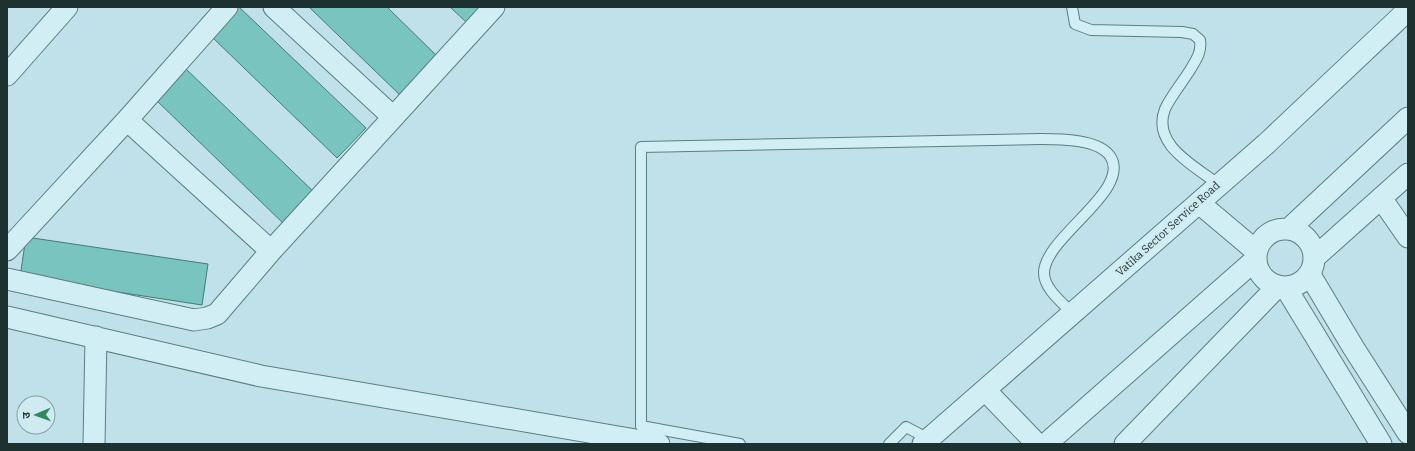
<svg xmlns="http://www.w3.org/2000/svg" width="1415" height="451" font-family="Bitter,'Noto Sans Devanagari',serif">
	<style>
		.building { fill: #79c4be; stroke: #427d77 }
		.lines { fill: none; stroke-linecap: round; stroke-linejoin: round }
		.lane-casing { stroke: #5a7f80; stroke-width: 12 }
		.street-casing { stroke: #5a7f80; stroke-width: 23 }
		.lane { stroke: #d2eef5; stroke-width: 10 }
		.street { stroke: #d2eef5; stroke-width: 21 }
		.labels { text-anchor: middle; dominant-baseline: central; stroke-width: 3.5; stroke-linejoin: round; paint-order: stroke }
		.street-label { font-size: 11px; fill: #1d3131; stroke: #cfeaf1 }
	</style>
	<rect width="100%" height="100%" fill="#c0e1e9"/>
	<path class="building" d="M239,7L366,128L337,158L211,36Z
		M309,7H387L440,59L403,98Z
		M450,7H480L466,22Z
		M185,68L317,195L287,227L155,99Z
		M26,237L208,264L202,305L20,277Z"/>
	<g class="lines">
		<defs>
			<path id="lane" d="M1072,7L1075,24L1091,30L1182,32L1193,34L1200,40C1202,52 1196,60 1190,70C1182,83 1171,96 1165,109C1151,145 1195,166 1218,184
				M740,444L641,426V147L1041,139C1060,139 1098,139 1110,156C1133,190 1044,237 1044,273C1044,289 1063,303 1073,314
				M889,444L906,427L929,439"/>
			<path id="street" d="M274,7L393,117
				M7,75L67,7
				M127,120L271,251
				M1381,198L1408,237
				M1199,203L1256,251
				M1256 258a29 29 0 1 1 58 0a29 29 0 1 1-58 0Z
				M1289,229L1408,118
				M7,250L127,120L227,7
				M1314,258L1408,174
				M1310,275L1353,347L1408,433
				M7,279L194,320L207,318L217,314L271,251L494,7
				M1286,288L1381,444
				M7,317L261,376L659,444
				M985,390L1037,444
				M94,444L96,337
				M923,444L1266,144L1408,10
				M1046,444L1256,259
				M1125,444L1277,287"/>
		</defs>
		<use href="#lane" class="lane-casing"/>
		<use href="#street" class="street-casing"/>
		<use href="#lane" class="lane"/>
		<use href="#street" class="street"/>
	</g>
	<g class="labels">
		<g class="street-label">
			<text transform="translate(1168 229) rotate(-42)">Vatika Sector Service Road</text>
		</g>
	</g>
	<rect width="1415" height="451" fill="none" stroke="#1d3131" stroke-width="16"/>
	<g transform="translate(36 415) rotate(268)"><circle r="19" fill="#cfeaf1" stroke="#88a0a4"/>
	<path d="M0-3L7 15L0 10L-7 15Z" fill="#308a5c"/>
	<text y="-6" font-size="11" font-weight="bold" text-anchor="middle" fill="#1d3131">उ</text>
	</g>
</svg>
